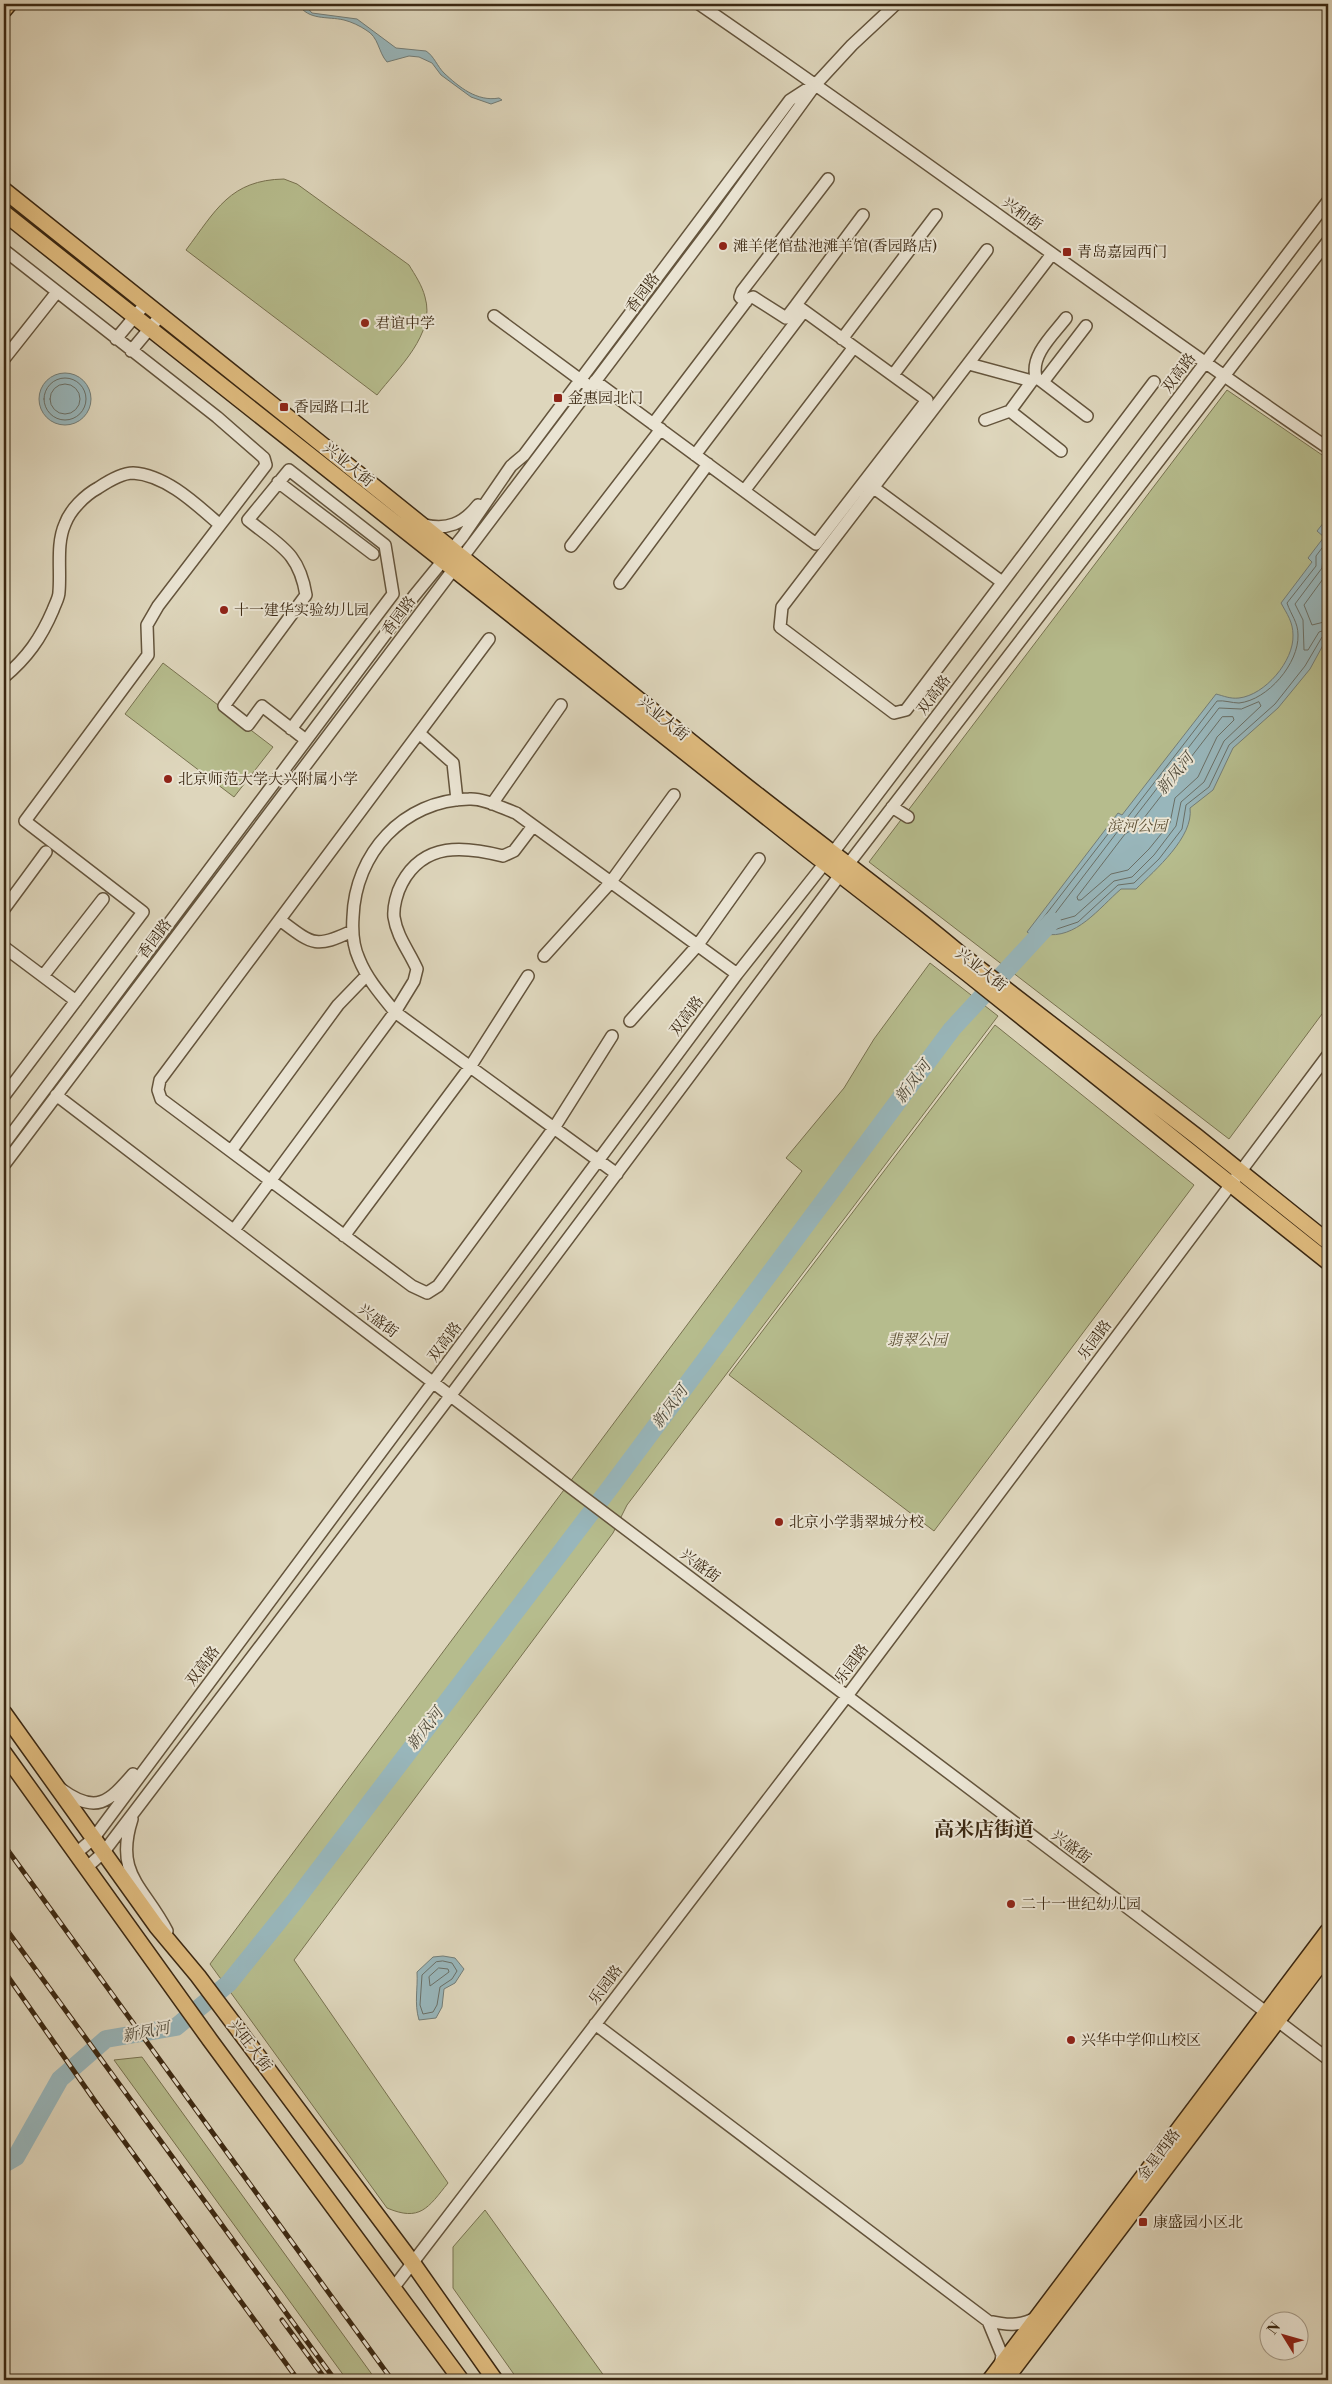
<svg xmlns="http://www.w3.org/2000/svg" width="1332" height="2384" font-family="'Libre Bodoni','Noto Serif SC',serif">
	<style>
		.green { fill: #b6bc8d; stroke: #787250 }
		.water { fill: #98b6bb; stroke: #737d77 }
		.lines { fill: none; stroke-linecap: round; stroke-linejoin: round }
		.shore { stroke: #6a6f66; stroke-width: 1 }
		.river { stroke: #98b6bb; stroke-width: 18 }
		.minor-casing { stroke: #64543c; stroke-width: 14 }
		.major-casing { stroke: #3b2812; stroke-width: 18 }
		.minor { stroke: #eae4d3; stroke-width: 11 }
		.major { stroke: #dfbb7e; stroke-width: 15 }
		.rail-casing { stroke: #3b2812; stroke-width: 5 }
		.rail { stroke: #eae4d3; stroke-width: 3; stroke-dasharray: 9; stroke-linecap: butt }
		.poi-dot { fill: #8f2418; stroke: #eae4d3; stroke-width: 2 }
		.labels { text-anchor: middle; dominant-baseline: central; stroke-width: 4; stroke-linejoin: round; paint-order: stroke }
		.street-label { font-size: 15px; fill: #3b2812; stroke: #eae4d3 }
		.poi-label { font-size: 15px; fill: #3b2812; stroke: #eae4d3; text-anchor: start }
		.park-label { font-size: 15px; font-style: italic; fill: #5a4d31; stroke: #eae4d3 }
		.water-label { font-size: 16px; font-style: italic; fill: #524c3c; stroke: #eae4d3 }
		.district-label { font-size: 20px; font-weight: bold; fill: #3b2812; stroke: #eae4d3 }
	</style>
	<rect width="100%" height="100%" fill="#ded6bc"/>
	<filter id="stains"><feTurbulence type="fractalNoise" baseFrequency=".004" numOctaves="4"/><feColorMatrix values="0 0 0 0 .2 0 0 0 0 .09 0 0 0 0 .02 0 0 0 .5 -.17"/></filter>
	<radialGradient id="worn" r=".72"><stop offset=".6" stop-color="#630" stop-opacity="0"/><stop offset="1" stop-color="#630" stop-opacity=".3"/></radialGradient>
	<path class="green" d="M284,179L297,184L409,265C415,275 422,285 425,297C436,334 398,368 377,395L186,250C216,210 230,180 284,179Z
		M1227,390L1328,459V1006L1229,1139L869,862Z
		M163,663L273,747L234,797L125,714Z
		M930,963L998,1016L627,1505L613,1533L294,1960L448,2183C428,2208 420,2222 387,2208L210,1964L802,1171L786,1158L844,1088L874,1039Z
		M995,1025L1194,1185L934,1531L729,1375Z
		M142,2057L376,2380H347L114,2060Z
		M485,2210L607,2380H518L453,2288V2247Z"/>
	<path class="water" d="M298,4H304L312,13L357,19L396,48L426,51C434,56 437,66 444,73C459,87 477,102 499,98L502,100L491,104L471,97L441,75L432,63L419,57L409,56L387,62C378,52 379,37 366,30C360,26 352,22 344,20C327,16 309,21 298,4Z
		M39 399a26 26 0 1 1 52 0a26 26 0 1 1-52 0Z
		M1328,517V636L1310,669L1278,708L1233,748L1213,790L1190,808C1194,837 1155,870 1136,889H1121C1099,908 1076,940 1044,934L1038,940L1027,932L1118,813L1122,815L1216,694C1224,696 1230,699 1239,698C1265,695 1294,661 1293,635C1293,622 1287,614 1281,603L1312,562L1308,558L1324,537L1317,531Z
		M443,1956L455,1958L464,1969L455,1983L444,1989L442,2007L436,2018L419,2020C414,2003 418,1989 417,1972L433,1957Z"/>
	<g class="lines">
		<path class="shore" d="M44 399a21 21 0 1 1 42 0a21 21 0 1 1-42 0Z
			M50 399a15 15 0 1 1 30 0a15 15 0 1 1-30 0Z
			M1328,540L1316,556V566L1287,603C1291,615 1298,622 1298,635C1299,663 1268,700 1239,703C1232,703 1224,700 1217,701L1127,818L1118,821L1037,926V930H1054L1078,922L1118,885L1134,883L1159,859L1182,829L1186,805L1209,787L1229,745L1275,704L1305,666L1322,637L1328,635
			M1328,550L1323,557L1322,568L1295,604L1303,620L1304,650H1308L1319,632L1328,629
			M1328,572L1304,605L1312,625L1328,621
			M1259,702L1261,706L1224,741L1204,782L1181,802L1176,826L1154,855L1132,877L1114,881L1075,916L1050,923V920L1121,827L1131,822L1219,708L1241,709Z
			M1233,717L1234,720L1217,737L1198,777L1175,798L1170,823L1149,849L1128,870L1111,874L1081,900H1078L1077,897L1125,834L1137,827L1222,717Z
			M443,1961L452,1963L457,1971L452,1979L440,1987L437,2005L433,2012L423,2014L420,2005L422,1975L436,1962Z
			M439,1968L448,1969L449,1972L430,1986L429,1977Z"/>
		<path class="river" d="M4,2164L16,2157L60,2079L106,2039L176,2027L229,1983L295,1901L609,1489L952,1029L1052,921"/>
		<defs>
			<path id="minor" d="M699,4C911,149 1116,303 1328,448
				M4,250L217,417L264,458L266,465L158,606L147,625L148,655L25,821L143,912L4,1096
				M1052,254L782,607L780,627L894,713L906,710L1154,382
				M746,302L740,297L742,291L828,179
				M494,316L586,384
				M116,339L146,303
				M842,339L936,215
				M131,351L161,315
				M4,359L57,292
				M969,364L1032,381L1010,411L1061,451
				M893,375L987,250
				M1036,377C1030,355 1054,334 1066,318
				M595,381L816,544L927,400L796,305L863,215
				M1032,381L1036,377L1087,416
				M1043,382L1086,326
				M985,420L1010,411
				M653,424L748,299L753,297L786,318L796,305
				M695,455L804,311
				M278,482L373,554
				M874,488L1002,582
				M744,491L854,347
				M425,525C447,530 463,524 478,505
				M571,546L661,429
				M620,583L708,464
				M489,639L160,1080L158,1090L161,1099L412,1286L427,1293L438,1286L554,1128L612,1036
				M4,677C27,658 41,638 53,610C55,604 59,598 59,592C61,570 56,544 65,524C70,510 85,495 98,488C107,482 122,473 133,473C166,475 196,504 220,525
				M291,729L393,594L385,545L289,470L248,520C280,546 299,552 306,595L224,706L248,725L262,706L306,740
				M419,733L453,763L457,800
				M492,804L561,705
				M892,807L908,817
				M4,909L46,852
				M280,920C312,944 315,949 352,931
				M4,947L76,1001
				M544,956L610,883L674,795
				M43,976L103,899
				M630,1021L697,946L759,859
				M56,1095L574,1490L1328,2059
				M4,1144L414,596L463,536L511,466L524,455L790,100L810,87
				M231,1151L338,1005L367,975
				M4,1165L714,224L816,84L852,45L896,4
				M617,1174L395,1012C382,996 367,979 359,959C353,946 352,931 353,917C355,854 403,800 469,799C484,798 502,808 516,813L737,974
				M234,1230L395,1012L414,981L417,969C409,951 397,937 394,917C393,907 397,892 402,883C424,842 464,846 503,856L514,851L533,826
				M344,1236L470,1067L528,976
				M61,1789C96,1815 109,1802 133,1774
				M132,1819C114,1875 144,1886 167,1931
				M75,1854L93,1839L737,974L832,854L1328,201
				M86,1868L103,1853L451,1395L840,875L1328,241
				M595,2024L988,2321C1006,2325 1020,2327 1037,2317
				M394,2287L847,1696L1328,1055
				M988,2321L1002,2355L1000,2366"/>
			<path id="major" d="M4,10L9,4
				M4,190C247,384 489,578 731,774C808,836 889,893 964,957L1196,1136L1328,1242
				M4,213L807,849L968,974L1328,1262
				M4,1713L157,1927L198,1976L412,2262L495,2380
				M4,1753L210,2040L461,2380
				M990,2380L1328,1931
				M1005,2380L1328,1954"/>
		</defs>
		<use href="#minor" class="minor-casing"/>
		<use href="#major" class="major-casing"/>
		<use href="#minor" class="minor"/>
		<use href="#major" class="major"/>
		<defs>
			<path id="rail" d="M4,1845L392,2380
				M4,1926L335,2380
				M4,1971L97,2104L298,2380
				M282,2320L326,2380"/>
		</defs>
		<use href="#rail" class="rail-casing"/>
		<use href="#rail" class="rail"/>
	</g>
	<g class="poi-dot">
		<circle cx="723" cy="246" r="5"/>
		<rect x="1062" y="247" width="10" height="10" rx="2.5"/>
		<circle cx="365" cy="323" r="5"/>
		<rect x="553" y="393" width="10" height="10" rx="2.5"/>
		<rect x="279" y="402" width="10" height="10" rx="2.5"/>
		<circle cx="224" cy="610" r="5"/>
		<circle cx="168" cy="779" r="5"/>
		<circle cx="779" cy="1522" r="5"/>
		<circle cx="1011" cy="1904" r="5"/>
		<circle cx="1071" cy="2040" r="5"/>
		<rect x="1138" y="2217" width="10" height="10" rx="2.5"/>
	</g>
	<g class="labels">
		<g class="street-label">
			<text transform="translate(1022 214) rotate(36)">兴和街</text>
			<text transform="translate(643 293) rotate(-53)">香园路</text>
			<text transform="translate(1179 373) rotate(-53)">双高路</text>
			<text transform="translate(348 465) rotate(39)">兴业大街</text>
			<text transform="translate(399 616) rotate(-53)">香园路</text>
			<text transform="translate(934 695) rotate(-53)">双高路</text>
			<text transform="translate(663 719) rotate(39)">兴业大街</text>
			<text transform="translate(155 939) rotate(-53)">香园路</text>
			<text transform="translate(981 970) rotate(38)">兴业大街</text>
			<text transform="translate(687 1016) rotate(-53)">双高路</text>
			<text transform="translate(378 1321) rotate(37)">兴盛街</text>
			<text transform="translate(1095 1340) rotate(-53)">乐园路</text>
			<text transform="translate(445 1342) rotate(-53)">双高路</text>
			<text transform="translate(700 1566) rotate(37)">兴盛街</text>
			<text transform="translate(852 1664) rotate(-53)">乐园路</text>
			<text transform="translate(203 1666) rotate(-53)">双高路</text>
			<text transform="translate(1071 1847) rotate(37)">兴盛街</text>
			<text transform="translate(606 1985) rotate(-53)">乐园路</text>
			<text transform="translate(250 2046) rotate(53)">兴旺大街</text>
			<text transform="translate(1159 2155) rotate(-53)">金星西路</text>
		</g>
		<g class="poi-label">
			<text x="733" y="246">滩羊佬倌盐池滩羊馆(香园路店)</text>
			<text x="1077" y="252">青岛嘉园西门</text>
			<text x="375" y="323">君谊中学</text>
			<text x="568" y="398">金惠园北门</text>
			<text x="294" y="407">香园路口北</text>
			<text x="234" y="610">十一建华实验幼儿园</text>
			<text x="178" y="779">北京师范大学大兴附属小学</text>
			<text x="789" y="1522">北京小学翡翠城分校</text>
			<text x="1021" y="1904">二十一世纪幼儿园</text>
			<text x="1081" y="2040">兴华中学仰山校区</text>
			<text x="1153" y="2222">康盛园小区北</text>
		</g>
		<g class="park-label">
			<text x="1137" y="826">滨河公园</text>
			<text x="917" y="1340">翡翠公园</text>
		</g>
		<g class="water-label">
			<text transform="translate(1175 774) rotate(-50)">新凤河</text>
			<text transform="translate(913 1082) rotate(-53)">新凤河</text>
			<text transform="translate(670 1407) rotate(-53)">新凤河</text>
			<text transform="translate(425 1729) rotate(-52)">新凤河</text>
			<text transform="translate(146 2032) rotate(-11)">新凤河</text>
		</g>
		<g class="district-label">
			<text x="984" y="1830">高米店街道</text>
		</g>
	</g>
	<rect width="1332" height="2384" fill="none" stroke="#ded6bc" stroke-width="20"/>
	<rect x="5" y="5" width="1322" height="2374" fill="none" stroke="#3b2812" stroke-width="2.5"/>
	<rect x="10" y="10" width="1312" height="2364" fill="none" stroke="#3b2812"/>
	<g transform="translate(1284 2336) rotate(307)"><circle r="24" fill="#eae4d3" stroke="#a49986"/>
	<path d="M0-4L9 19L0 12L-9 19Z" fill="#8f2418"/>
	<text y="-8" font-size="14" font-weight="bold" text-anchor="middle" fill="#3b2812">N</text>
	</g>
	<rect width="100%" height="100%" filter="url(#stains)"/>
	<rect width="100%" height="100%" fill="url(#worn)"/>
</svg>
